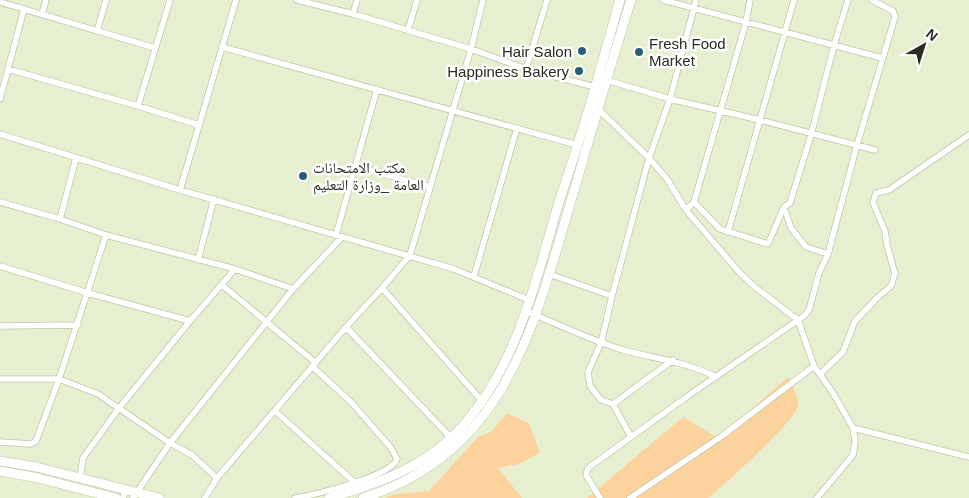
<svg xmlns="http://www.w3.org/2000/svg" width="969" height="498" font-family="Arial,'Noto Naskh Arabic',sans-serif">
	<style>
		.green { fill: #fdd39d }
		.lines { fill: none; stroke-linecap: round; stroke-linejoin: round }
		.minor-casing { stroke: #c0c7aa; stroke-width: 7 }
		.primary-casing { stroke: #c0c7aa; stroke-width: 10 }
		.minor { stroke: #fff; stroke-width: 5.5 }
		.primary { stroke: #fff; stroke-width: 9 }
		.poi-dot { fill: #295e7a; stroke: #fff; stroke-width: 2 }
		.labels { text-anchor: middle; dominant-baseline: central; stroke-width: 5; stroke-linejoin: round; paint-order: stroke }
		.poi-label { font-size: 15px; fill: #292c20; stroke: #fff; text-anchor: start }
	</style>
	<rect width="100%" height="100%" fill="#e7efd1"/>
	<path class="green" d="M788,377C792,385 799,396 798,406C796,421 724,484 709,498H587L683,417L718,438Z
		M507,413L529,423L540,453L519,464L498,468L522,498H385L396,494L429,491L478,437L491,432Z"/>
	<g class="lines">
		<defs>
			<path id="minor" d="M297,0L353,14L471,49L526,69L595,87
				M663,0L882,58
				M0,2L155,48
				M42,14L46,0
				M353,14L357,0
				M408,30L417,0
				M97,31L106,0
				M222,47L577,145
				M8,69L138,106L199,125
				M526,69L547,0
				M603,79L670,99L760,120L875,150
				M0,99L24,9
				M138,106L170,0
				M596,107L649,158L667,179L686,210L739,272L756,288L798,320L814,366L833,393L853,428L855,441L853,455L817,498
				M0,134L180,190L454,269L529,300
				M355,166L430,187
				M180,190L236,0
				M0,202L60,219L106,235L235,269L293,289
				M694,202L720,229L768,244L784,207L790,203L811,135L834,45L848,0
				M784,207L791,228L806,247L828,254
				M686,210L694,202L746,22L750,0
				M60,219L76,158
				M728,232L794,0
				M336,235L377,89
				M198,260L214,199
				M0,266L88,293L190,321
				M549,274L612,296
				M474,276L517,128
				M222,285L316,363
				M382,288L482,401
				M526,311C558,324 590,340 623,350C655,359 685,361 716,377
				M0,326L78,325
				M346,327L453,440
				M820,374L843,352L855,321L878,297L891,286L895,274L887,245L885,231L873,203L876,193L889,190L969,135
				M0,379H59L98,394L170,443L192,455L217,478
				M613,404L601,400L590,386L588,372L601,343L612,296L649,158L670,99L696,0
				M275,411L354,482
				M853,428L969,457
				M631,437L613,404L673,360
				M0,442L31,444L36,441L59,379L106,235
				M80,478L83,458L119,408L190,321L235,269
				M123,498L125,490
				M133,498L170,443L293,289L342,237
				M205,498L217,478L346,327L382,288L410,255L471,49L483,0
				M295,498C314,495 392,476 397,459L391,448L352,403L312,366
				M600,498L586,475L588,468L692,393L804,316L809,310L819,273L828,254L857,145L895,17L893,11L872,0
				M630,498L722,436L814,366"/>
			<path id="primary" d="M0,461L36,467L159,498
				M0,471L38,478L116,498
				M329,498C374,484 417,471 452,437C515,376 535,283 559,202C570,169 581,135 591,102C601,68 610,34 620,0
				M363,498C410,483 452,456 483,416C527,359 548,279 568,211C589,140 609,70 631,0"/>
		</defs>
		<use href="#minor" class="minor-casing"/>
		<use href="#primary" class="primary-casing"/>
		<use href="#minor" class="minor"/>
		<use href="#primary" class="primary"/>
	</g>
	<g class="poi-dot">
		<circle cx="582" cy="51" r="5"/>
		<circle cx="639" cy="52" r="5"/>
		<circle cx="579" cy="71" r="5"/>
		<circle cx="303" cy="176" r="5"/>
	</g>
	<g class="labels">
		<g class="poi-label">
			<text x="649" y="43">Fresh Food<tspan x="649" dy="17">Market</tspan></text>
			<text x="572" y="51" text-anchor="end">Hair Salon</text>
			<text x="569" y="71" text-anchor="end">Happiness Bakery</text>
			<text x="313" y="167">مكتب الامتحانات<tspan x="313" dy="17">العامة _وزارة التعليم</tspan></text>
		</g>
	</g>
	<g transform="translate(924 45) rotate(39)" stroke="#ffffff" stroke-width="4" paint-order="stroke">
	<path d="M0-4L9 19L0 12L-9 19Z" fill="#292c20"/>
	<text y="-8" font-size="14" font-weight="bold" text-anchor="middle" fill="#292c20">N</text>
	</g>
</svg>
